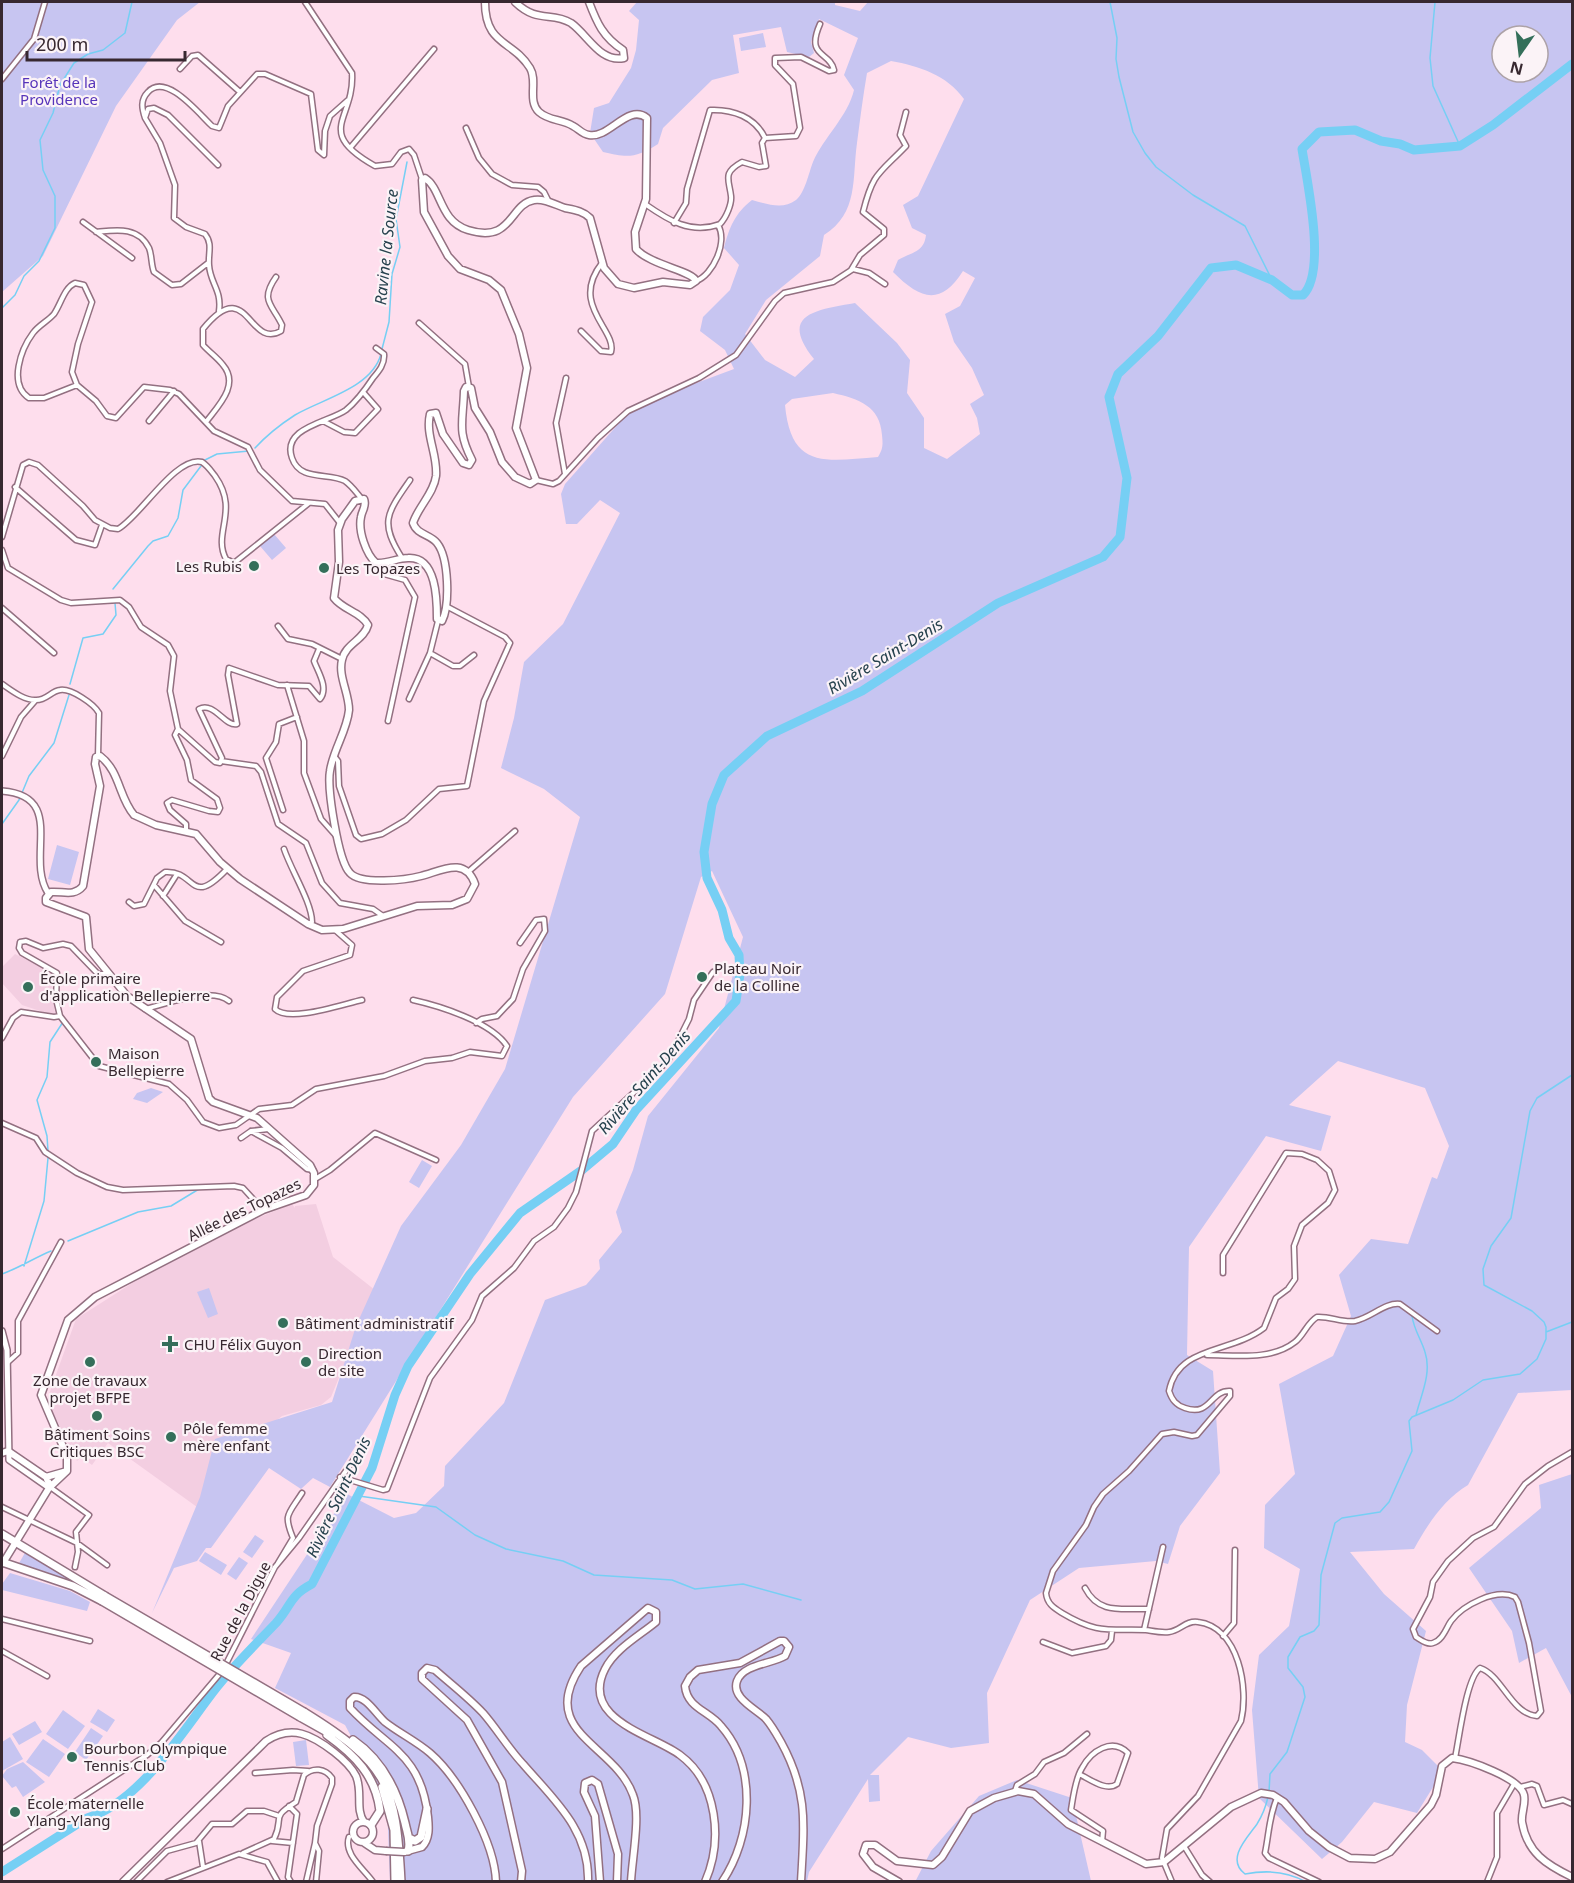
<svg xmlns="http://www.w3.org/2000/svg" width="1574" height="1883" font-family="'Noto Sans',sans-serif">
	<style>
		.built { fill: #f3cee1 }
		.green { fill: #c7c5f1; fill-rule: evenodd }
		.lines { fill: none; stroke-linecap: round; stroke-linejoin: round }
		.stream { stroke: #76cff4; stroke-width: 1.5 }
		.river { stroke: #76cff4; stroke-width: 9 }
		.minor-casing { stroke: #937081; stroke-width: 7 }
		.tertiary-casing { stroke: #937081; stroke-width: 8 }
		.secondary-casing { stroke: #937081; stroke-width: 9 }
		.primary-casing { stroke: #937081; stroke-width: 10 }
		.minor { stroke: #fff; stroke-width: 4 }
		.tertiary { stroke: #fff; stroke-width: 5 }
		.secondary { stroke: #fff; stroke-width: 6 }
		.primary { stroke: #fff; stroke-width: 7 }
		.secondary-bridge-casing { stroke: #937081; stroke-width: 9; stroke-linecap: butt }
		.primary-bridge-casing { stroke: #937081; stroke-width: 10; stroke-linecap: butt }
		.secondary-bridge { stroke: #fff; stroke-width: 6 }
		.primary-bridge { stroke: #fff; stroke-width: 7 }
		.poi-dot { fill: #346f5a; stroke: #fbf3f7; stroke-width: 2 }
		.labels { text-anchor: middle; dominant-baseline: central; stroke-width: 4.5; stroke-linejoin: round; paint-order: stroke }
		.park-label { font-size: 15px; fill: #5634ba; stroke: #fbf3f7 }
		.poi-label { font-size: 15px; fill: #372830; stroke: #fbf3f7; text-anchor: start }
		.street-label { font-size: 15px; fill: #372830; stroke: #fbf3f7 }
		.water-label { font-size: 16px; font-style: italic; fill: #27424e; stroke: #fbf3f7 }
	</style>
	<rect width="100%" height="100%" fill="#fedeed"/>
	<path class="built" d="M15,954L51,972L54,977L51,991L55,1013L52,1015L22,1005L2,983V967Z
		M292,1204L295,1208V1206L316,1204L333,1257L375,1290L331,1397L321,1405L282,1416L223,1464L197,1507L108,1443L92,1465L81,1457L77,1461L49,1405L48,1397L76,1319L137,1280L255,1219Z"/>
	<path class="green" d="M2,2H200L177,20L116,106L43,256L2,292Z
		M637,2H835V5L860,11L868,2H1572V1390L1518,1393L1468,1485C1443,1500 1428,1524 1414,1549L1350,1552L1384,1594L1426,1631L1407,1705L1405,1742L1422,1750L1443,1771L1417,1813L1374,1802L1342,1842L1322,1859L1259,1798L1252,1710L1259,1655L1289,1626L1300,1569L1264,1548L1265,1505L1295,1474L1279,1384L1333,1356L1351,1316L1339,1275L1371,1239L1408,1244L1432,1177L1437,1179L1449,1146L1425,1088L1338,1061L1289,1105L1331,1116L1321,1151L1266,1136L1189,1247L1187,1355L1213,1371L1220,1473L1180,1526L1168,1564L1156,1561L1079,1568L1030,1600L987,1693L989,1743L951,1748L908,1737L870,1775H879L880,1801L869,1802L868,1779L809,1872L807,1881H390L387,1804L345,1725L275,1688L291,1653L251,1639L347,1494L394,1518L416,1513L444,1486L445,1466L504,1403L545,1300L586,1285L600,1269L599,1260L622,1232L616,1212L633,1170L648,1116L719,1028L743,937L712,871L701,877L665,994L573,1097L330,1487L313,1478L301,1489L269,1468L211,1548H206L197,1561L174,1568L152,1613L200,1497L215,1439L332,1402L356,1326L401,1226L461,1145L505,1069L580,817L544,789L501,768L514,718L524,662L563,624L620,513L600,500L577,524H566L561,494L565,484L628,413L648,401L734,369L725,350L700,331L703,317L730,290L739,265L724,248C729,228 735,213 752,200C767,204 783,210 796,200C805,193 809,172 813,162C824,137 848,116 854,90L844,75L858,38L819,19L811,42L814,53L809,57L787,52L781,27L733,35L739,73L712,80L663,128L658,144C636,158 628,158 603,152L590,133L594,108L609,103L631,68L636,50L639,20L629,11ZM1502,36H1538V72H1502ZM891,61C919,66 947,75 964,99L918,196L903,205L912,228L926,235C924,253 911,252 898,260L893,272C920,299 940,307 963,271L975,278L960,306L945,314L954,342L972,368L984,395L970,404L977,418L980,434L947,459L924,448V418L907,393L910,360L897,343L855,303C816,310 778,314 814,359L795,377L765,360L745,334L766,300L820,256L824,235C859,213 852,178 857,143C860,120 863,96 867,73ZM833,393C859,399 880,406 882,435C883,445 883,449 878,457C826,461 791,470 785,405L792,399Z
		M763,33L766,47L741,51L739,38Z
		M274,534L286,548L272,560L260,546Z
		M57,845L79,852L70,885L48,879Z
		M151,1088L163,1092L147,1103L133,1099L137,1093Z
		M422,1160L432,1166L419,1188L409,1182Z
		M209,1288L218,1314L208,1318L197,1292Z
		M1572,1474V1697L1546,1648L1519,1663L1512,1631L1469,1568L1541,1508L1539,1485Z
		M255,1535L264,1541L252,1558L243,1552Z
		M26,1551L70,1579L68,1581L18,1565Z
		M205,1552L227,1565L221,1575L199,1561Z
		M239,1557L248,1563L236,1580L227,1574Z
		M10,1573L70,1591L90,1602L87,1611L2,1590V1584Z
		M98,1709L115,1720L107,1732L90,1722Z
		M63,1710L85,1726L68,1749L46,1734Z
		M35,1721L42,1732L19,1745L12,1734Z
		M91,1728L103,1736L86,1760L75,1752Z
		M10,1737L23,1759L2,1771V1742Z
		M43,1739L65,1754L49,1777L26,1762Z
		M306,1740L309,1765L296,1766L293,1742Z
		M23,1762L45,1782L23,1797L16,1786L12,1788L2,1776L7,1769Z
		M1017,1780L1072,1798L1091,1881L915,1882L931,1851L979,1796Z"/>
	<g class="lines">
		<path class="stream" d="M1110,2L1117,38L1116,59L1119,77L1133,132L1145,153L1156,167L1193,195L1245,226L1272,280
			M1435,2L1430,58L1433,86L1460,146
			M2,308L15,295L24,276L39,261L55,228V196L43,170L40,140L53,113L60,85L74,63L88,54L103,50L125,33L132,2
			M382,349L389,322L392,274L400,247L396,219L407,162
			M255,448C266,436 281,424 295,415C322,399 372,388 381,354
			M205,460L217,454L249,451
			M113,589L148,546L153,541L168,536L178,518L183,490L201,466
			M70,684L83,638L103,634L116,615L115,603
			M2,824L19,800L29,776L54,743L69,695
			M48,1151L47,1136L37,1100L47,1077L50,1042L63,1022
			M68,1241L138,1212L171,1206L199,1189
			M24,1266L44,1201L48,1158
			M2,1274C19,1268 34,1258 51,1251
			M1412,1316C1414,1330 1421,1339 1425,1352C1432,1373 1421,1395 1416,1415
			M1546,1332L1572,1322
			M359,1496L436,1507L475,1535L506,1549L563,1561L594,1575L672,1580L695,1589L743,1584L801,1600
			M1269,1792L1270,1774L1287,1752L1305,1697L1303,1687L1288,1668V1657L1300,1637L1314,1631L1319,1625L1321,1575L1335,1523L1342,1518L1380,1512L1389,1502L1412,1451L1409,1421L1412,1417L1453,1400L1483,1380L1520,1374L1537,1359L1546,1339V1327L1544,1322L1532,1311L1484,1285L1483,1269L1491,1246L1511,1218L1530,1111L1537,1098L1572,1075
			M1268,1797C1266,1806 1262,1816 1257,1824C1248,1837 1225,1859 1245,1874C1266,1870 1287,1871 1306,1882"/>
		<path class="river" d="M2,1872L87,1818C141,1802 183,1730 217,1687C235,1664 256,1644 276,1623C292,1605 289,1596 312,1584L372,1468L395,1395L408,1366L470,1274L520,1213L582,1170L613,1144L636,1110L736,1001L740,974L739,955L729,938L722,910L707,878L704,852L712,804L724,775L767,736L862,691L998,603L1103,557L1120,537L1127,478L1109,397L1118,374L1158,336L1211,268L1236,265L1272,280L1292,295H1303C1327,272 1307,181 1302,149L1319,132L1355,130L1381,141L1400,144L1414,150L1460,146L1493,125L1572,64"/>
		<defs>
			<path id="minor" d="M305,2L352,73C355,120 313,131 375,166L392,164L401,152L409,149L414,155L422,179
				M180,69L192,56L198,55L240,92
				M2,79L34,39L45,2
				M145,118C142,109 140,100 148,92C166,72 199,114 212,126L219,128L228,106L257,74H265L311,94L318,150L324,155L325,131L330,116L348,100
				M466,128L479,158L492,174L512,185L538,187L544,192L549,202
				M765,138L796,136L800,128L793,84L775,65V58L801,57L829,71L834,70C830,51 805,58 820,24
				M350,148L434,49
				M218,165L168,115L154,108L148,109L145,118L160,143L175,185L174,218L186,227L205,234C213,244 208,253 209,265C210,283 222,290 219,311
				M645,204C668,220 691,235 720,224C726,218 732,204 731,196C729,179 722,173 742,162L759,167L766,166L762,143L765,138
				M83,222L132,258
				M674,223L686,203L687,189L710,110C733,109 755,117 765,138
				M96,232C116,230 138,226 149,248C152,255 151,265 154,272L172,285L181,284L208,263
				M851,270L860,255L884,235V229L863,212C873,172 879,174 906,146L900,135L906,112
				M696,281C713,275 728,242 718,225
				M419,323L465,364L469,387
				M581,331L601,351L611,352C617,330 569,305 602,263
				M77,385L44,398H29C8,384 21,349 33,333C39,325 48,321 54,314C61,304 64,288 75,283L84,285L92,302L78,344L72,372L77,385L96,401L107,416L116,418L144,387L170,390L179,394L214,431L248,447L260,470L292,501L325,504L340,523
				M149,421L174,391
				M323,421L344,432L355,433L378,409L363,392
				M206,422C218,406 240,385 223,365C217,357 209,352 203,345V329C248,273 248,350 281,331L282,325C273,305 259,301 276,277
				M565,474L556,423L566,378
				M536,480L553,484L559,481L598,438L628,411L699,378L736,355L775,301L784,293L833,282L853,269L869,273L885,284
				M15,487L76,540L95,545L102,525
				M361,498C356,492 351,485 345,481C329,472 300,482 292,458C281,427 330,422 346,410C357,401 365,390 373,378C379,371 385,364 384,354L376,348
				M2,537L23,465L29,462L38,465L83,506L95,520L110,528L118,529C140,517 176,455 202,462C208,466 211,471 215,476C240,511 212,533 226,559L234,563L309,503
				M2,550L8,568L61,600L71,603L120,600L129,607L141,627L168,645L174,656L170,691L178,729L215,762L220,763L222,758L199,709C214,701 225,727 237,724L228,675L229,668L278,685L309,686L320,699C329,688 318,672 314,661L319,649
				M402,558C379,522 387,513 410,480
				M376,563L384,574L405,580L415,597L388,721
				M2,608L54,653
				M278,626L288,639L312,644L342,659
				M430,653L453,666H460L474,655
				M2,684C11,690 23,700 35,700C46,701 51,691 60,690C71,688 94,704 99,713L98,756
				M287,685L304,741V773L321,819L337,837
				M409,699L430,653L438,621
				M178,729L175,735L187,760L191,780L217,799L220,808L218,812L209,811L172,800L167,803L170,810L186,824V831
				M2,756L21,717L35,701
				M334,756L338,761L339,786L356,835L361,839L382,834L406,820L439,789L467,786L484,701L510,643L505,637L446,606
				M221,761L256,766L261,772L278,824L306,843L322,883L340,903L373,909L383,916
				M283,810L266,758L276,742L279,724L297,717
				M284,849C291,870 312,903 312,922L308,924
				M468,872L515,831
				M154,885L185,921L221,942
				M163,896L177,874
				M129,902L134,906L144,904L157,878L165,872C197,870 189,909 227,869
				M335,930L352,945L350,955L303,971L277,997L275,1009C289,1023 343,1004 362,1000
				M145,1009C167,1004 211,986 229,1001
				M60,1016L99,1066L169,1084L187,1100L203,1122L219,1128L236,1125L259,1109L292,1105L316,1089L384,1076L425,1061L452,1058L470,1052L502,1056L507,1046C491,1022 440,1006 413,1000
				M476,1023L482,1019L497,1016L513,999L523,969L545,931L544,919L536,920L520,943
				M2,1038L13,1018L21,1012L54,1017L60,1016L56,999L57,973L22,953L19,948L20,942L26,941L43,948L63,944L71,946L98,974H109
				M2,1123L36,1138L45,1152L77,1173L107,1187L123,1190L234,1186L243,1188L263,1210
				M251,1131L282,1148L307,1169L313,1170
				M241,1138L251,1131L268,1129
				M315,1179L330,1170L375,1133L436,1160
				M1207,1355C1235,1355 1271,1361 1295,1342C1304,1335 1307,1323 1317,1317C1330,1316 1342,1323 1355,1321C1371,1318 1385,1302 1400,1304L1437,1331
				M8,1362L18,1353V1321L61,1242
				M340,1477L383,1490L387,1489L430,1378L472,1320L482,1296L514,1268L534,1241L554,1227L568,1208L576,1192L592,1131L668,1061L689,1019L694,1000L713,972
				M50,1487L89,1515L76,1532L78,1552L75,1567
				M2,1507L77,1543L107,1565
				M278,1563L293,1538C283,1514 288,1515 302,1493
				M1085,1588C1099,1615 1122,1608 1149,1609
				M2,1619L90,1641
				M1144,1630L1163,1547
				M1223,1636L1234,1623L1235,1550
				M1043,1642L1072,1653L1106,1646L1111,1640L1112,1631
				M2,1651L47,1676
				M1455,1758C1459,1740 1466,1678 1480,1668C1502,1675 1511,1714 1537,1716L1541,1711L1529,1643L1518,1602L1515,1597C1496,1588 1463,1605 1451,1621C1446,1628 1443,1640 1433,1643C1427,1645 1421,1640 1416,1637L1413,1629L1430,1597L1433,1582L1448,1561L1473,1538L1494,1527L1525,1484L1548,1466L1572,1452
				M255,1773L293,1770L308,1771
				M1079,1774C1090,1779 1106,1792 1117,1784L1128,1753C1112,1737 1091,1751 1082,1768C1075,1779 1073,1798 1071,1810L1103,1831L1102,1842
				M1520,1787L1532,1784L1537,1786L1544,1805L1563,1800L1572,1804
				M1015,1791L1017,1785L1035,1774L1044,1762L1064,1753L1087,1734
				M1277,1798C1269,1816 1269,1834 1265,1853L1269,1858L1319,1882
				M289,1806L297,1814L288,1877L291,1882
				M349,1837C343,1854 364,1869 373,1882
				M199,1841L203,1867
				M272,1841L293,1843
				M1184,1846L1202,1875L1210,1882
				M2,1849L147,1755L161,1743L223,1670L275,1567L299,1538L357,1455
				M243,1853L274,1839C285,1816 269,1819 296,1802L304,1775C313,1767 325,1768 332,1778V1784L317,1826L315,1843L319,1851L316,1882
				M136,1882L167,1851L196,1843L212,1824H232L247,1811H264L279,1816
				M167,1882L239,1854L267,1862L278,1882
				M306,1882L315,1843
				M1172,1882L1162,1858L1167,1829L1198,1796L1241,1721C1249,1689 1239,1627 1198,1622C1186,1620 1180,1631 1169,1632C1161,1633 1153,1631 1146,1630C1108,1629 1097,1634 1062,1613C1054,1608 1047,1604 1046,1593L1053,1571L1086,1525L1094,1507L1103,1494L1129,1471L1162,1434L1174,1432L1192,1436L1197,1435L1230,1396V1391C1210,1390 1211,1417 1185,1408C1176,1405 1172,1400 1169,1391C1178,1345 1230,1354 1264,1328L1276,1298L1288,1289L1295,1279L1294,1246L1302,1225L1328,1203L1335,1190L1329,1171L1317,1160L1302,1154L1286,1153L1223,1255V1273
				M1487,1882L1497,1857V1813L1514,1784"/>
			<path id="tertiary" d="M2,791C67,796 25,857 48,893
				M2,1331L7,1350L9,1460L49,1488"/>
			<path id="secondary" d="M515,2C538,24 551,11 571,23C588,35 600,63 624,58L623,50C603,37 597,23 589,2
				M2,1453L8,1451L46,1477L50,1486
				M46,1477L67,1471
				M3,1563L49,1488L67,1471V1456L41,1395L68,1320L95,1297L263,1210L306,1195L314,1185V1173L310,1165L257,1118L213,1102L209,1098L191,1039L127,996L89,949L86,917L46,902V898L51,892C63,891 74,897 83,886L100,786L95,764L96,757L100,756C120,771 119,798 134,815L156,825L196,834L220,862L240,879L308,924L322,930L343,929L417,906L452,905L467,899L475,884C465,856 441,871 421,876C406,880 361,885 350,873C338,861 327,788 330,771C333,750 347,731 349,710C349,693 338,676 342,660C345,644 364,640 368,625C361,612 343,610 334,598L339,562L338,530L342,519L355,501L364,499C367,506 362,510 361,517C358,531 366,554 376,563C388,564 397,558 408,558C437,556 437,601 437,619L442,621C450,605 449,558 437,543C430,534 417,535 413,523C418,507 434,493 436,476C438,455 425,435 430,414L436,413L443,434L463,463L469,465L472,460C457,431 463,423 464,391L466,387L471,388L475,408L490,432L502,462L515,477L530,484L536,480L516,428L527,368L519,334L501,290L489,280L460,269L448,256L424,212L422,180L425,178C442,189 439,221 468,230C513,244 509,204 534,200C544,198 556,205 565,208C575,210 583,211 590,218L604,268L618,284L634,288L663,282L690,285L696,281C693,271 650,265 636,249L635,232L646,199L647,118C628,103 609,139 589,135C582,134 579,129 573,126C562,119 549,121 539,112C527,101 538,81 530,68C513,40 485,46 485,2
				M353 1832a10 10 0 1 1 20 0a10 10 0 1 1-20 0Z
				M363,1842L375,1850L386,1851
				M404,1852L422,1847C430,1839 429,1827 428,1817C421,1753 387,1748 350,1708V1701L354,1697C366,1696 376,1714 385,1722C399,1733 416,1741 430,1753C459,1778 495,1843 496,1882
				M123,1882L266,1741C292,1724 312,1735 334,1752C343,1759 351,1766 356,1776C363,1792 355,1809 364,1822
				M521,1882L522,1871L502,1782L467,1720L422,1679V1673L427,1668L435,1670C451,1684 469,1698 483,1713C497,1729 508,1748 523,1764C553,1799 590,1830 588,1882
				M600,1882L595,1816L584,1792L585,1783L592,1780L598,1784L618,1854L617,1882
				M631,1882C632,1859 641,1815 633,1795C615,1744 536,1733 581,1666L648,1608L656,1612V1622C639,1636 615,1649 605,1669C579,1720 654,1735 680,1755C718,1783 723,1841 705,1882
				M722,1882C752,1838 758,1768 721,1726C709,1711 687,1708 685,1686L690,1677L698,1670L740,1663L780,1641H784L789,1647L785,1656C772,1664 743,1664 737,1681C731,1698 756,1709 766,1719C772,1726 777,1735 781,1742C809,1793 804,1826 801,1882
				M899,1882L873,1867L863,1854L866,1845H875L897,1861L933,1865L942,1857L970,1811L994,1798L1018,1791L1034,1794L1068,1824L1146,1864L1164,1862L1231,1807L1261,1793L1273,1795L1284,1802L1309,1831L1329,1847L1350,1858L1375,1859L1390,1852L1431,1805L1436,1795L1442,1766L1452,1758C1469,1760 1520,1778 1524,1795C1526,1804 1521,1813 1522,1822C1527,1853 1547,1865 1572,1877"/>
			<path id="primary" d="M2,1534L105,1596
				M2,1562L73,1586L102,1601
				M304,1712C388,1764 396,1784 401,1882
				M300,1717L332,1735
				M327,1735C355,1755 376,1776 380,1811L371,1825
				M353,1740C382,1760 397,1789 405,1823C407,1833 411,1841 408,1851
				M382,1787L394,1830L395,1882
				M409,1838L415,1841L421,1837L427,1809"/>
		</defs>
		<use href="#minor" class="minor-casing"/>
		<use href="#tertiary" class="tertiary-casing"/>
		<use href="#secondary" class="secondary-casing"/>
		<use href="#primary" class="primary-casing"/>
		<use href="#minor" class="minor"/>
		<use href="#tertiary" class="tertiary"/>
		<use href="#secondary" class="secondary"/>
		<use href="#primary" class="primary"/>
		<defs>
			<path id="secondary-bridge" d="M386,1851L404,1852"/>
			<path id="primary-bridge" d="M105,1596L304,1712
				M102,1601L300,1717"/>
		</defs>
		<use href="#secondary-bridge" class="secondary-bridge-casing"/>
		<use href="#primary-bridge" class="primary-bridge-casing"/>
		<use href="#secondary-bridge" class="secondary-bridge"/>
		<use href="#primary-bridge" class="primary-bridge"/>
	</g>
	<g class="poi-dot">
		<circle cx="254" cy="566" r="6"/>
		<circle cx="324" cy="568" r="6"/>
		<circle cx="702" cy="977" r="6"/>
		<circle cx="28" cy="987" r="6"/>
		<circle cx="96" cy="1062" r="6"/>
		<circle cx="283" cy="1323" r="6"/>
		<path d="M167 1335h6v6h6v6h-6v6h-6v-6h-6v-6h6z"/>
		<circle cx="90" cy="1362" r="6"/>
		<circle cx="306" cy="1362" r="6"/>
		<circle cx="97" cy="1416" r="6"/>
		<circle cx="171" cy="1437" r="6"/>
		<circle cx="72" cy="1757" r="6"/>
		<circle cx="15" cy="1812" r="6"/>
	</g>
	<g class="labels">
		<g class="park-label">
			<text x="59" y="82">Forêt de la<tspan x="59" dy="17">Providence</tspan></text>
		</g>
		<g class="poi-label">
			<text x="242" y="566" text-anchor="end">Les Rubis</text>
			<text x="336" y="568">Les Topazes</text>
			<text x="714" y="968">Plateau Noir<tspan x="714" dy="17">de la Colline</tspan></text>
			<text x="40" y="978">École primaire<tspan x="40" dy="17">d'application Bellepierre</tspan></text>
			<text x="108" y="1053">Maison<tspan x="108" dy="17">Bellepierre</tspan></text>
			<text x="295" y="1323">Bâtiment administratif</text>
			<text x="184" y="1344">CHU Félix Guyon</text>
			<text x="318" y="1353">Direction<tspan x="318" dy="17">de site</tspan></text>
			<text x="90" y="1380" text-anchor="middle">Zone de travaux<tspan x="90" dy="17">projet BFPE</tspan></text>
			<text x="183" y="1428">Pôle femme<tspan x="183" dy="17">mère enfant</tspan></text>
			<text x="97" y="1434" text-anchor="middle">Bâtiment Soins<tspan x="97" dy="17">Critiques BSC</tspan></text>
			<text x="84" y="1748">Bourbon Olympique<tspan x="84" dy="17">Tennis Club</tspan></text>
			<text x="27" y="1803">École maternelle<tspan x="27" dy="17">Ylang-Ylang</tspan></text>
		</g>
		<g class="street-label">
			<text transform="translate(244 1209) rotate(-26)">Allée des Topazes</text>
			<text transform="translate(240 1611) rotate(-62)">Rue de la Digue</text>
		</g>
		<g class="water-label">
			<text transform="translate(386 247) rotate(-84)">Ravine la Source</text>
			<text transform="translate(885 656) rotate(-31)">Rivière Saint-Denis</text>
			<text transform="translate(644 1082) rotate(-49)">Rivière Saint-Denis</text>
			<text transform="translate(338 1497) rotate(-65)">Rivière Saint-Denis</text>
		</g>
	</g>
	<rect width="1574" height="1883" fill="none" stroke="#372830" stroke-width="6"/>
	<g transform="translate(1520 54) rotate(194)"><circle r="28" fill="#fbf3f7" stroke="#ada2a7" stroke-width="1.5"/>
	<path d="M0-4.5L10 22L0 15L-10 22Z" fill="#346f5a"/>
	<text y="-9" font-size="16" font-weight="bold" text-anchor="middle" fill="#372830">N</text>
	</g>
	<path d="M27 51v9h158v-9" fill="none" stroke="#372830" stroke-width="3"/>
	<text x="36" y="51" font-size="18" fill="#372830" stroke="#fbf3f7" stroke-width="4.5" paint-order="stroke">200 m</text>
</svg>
